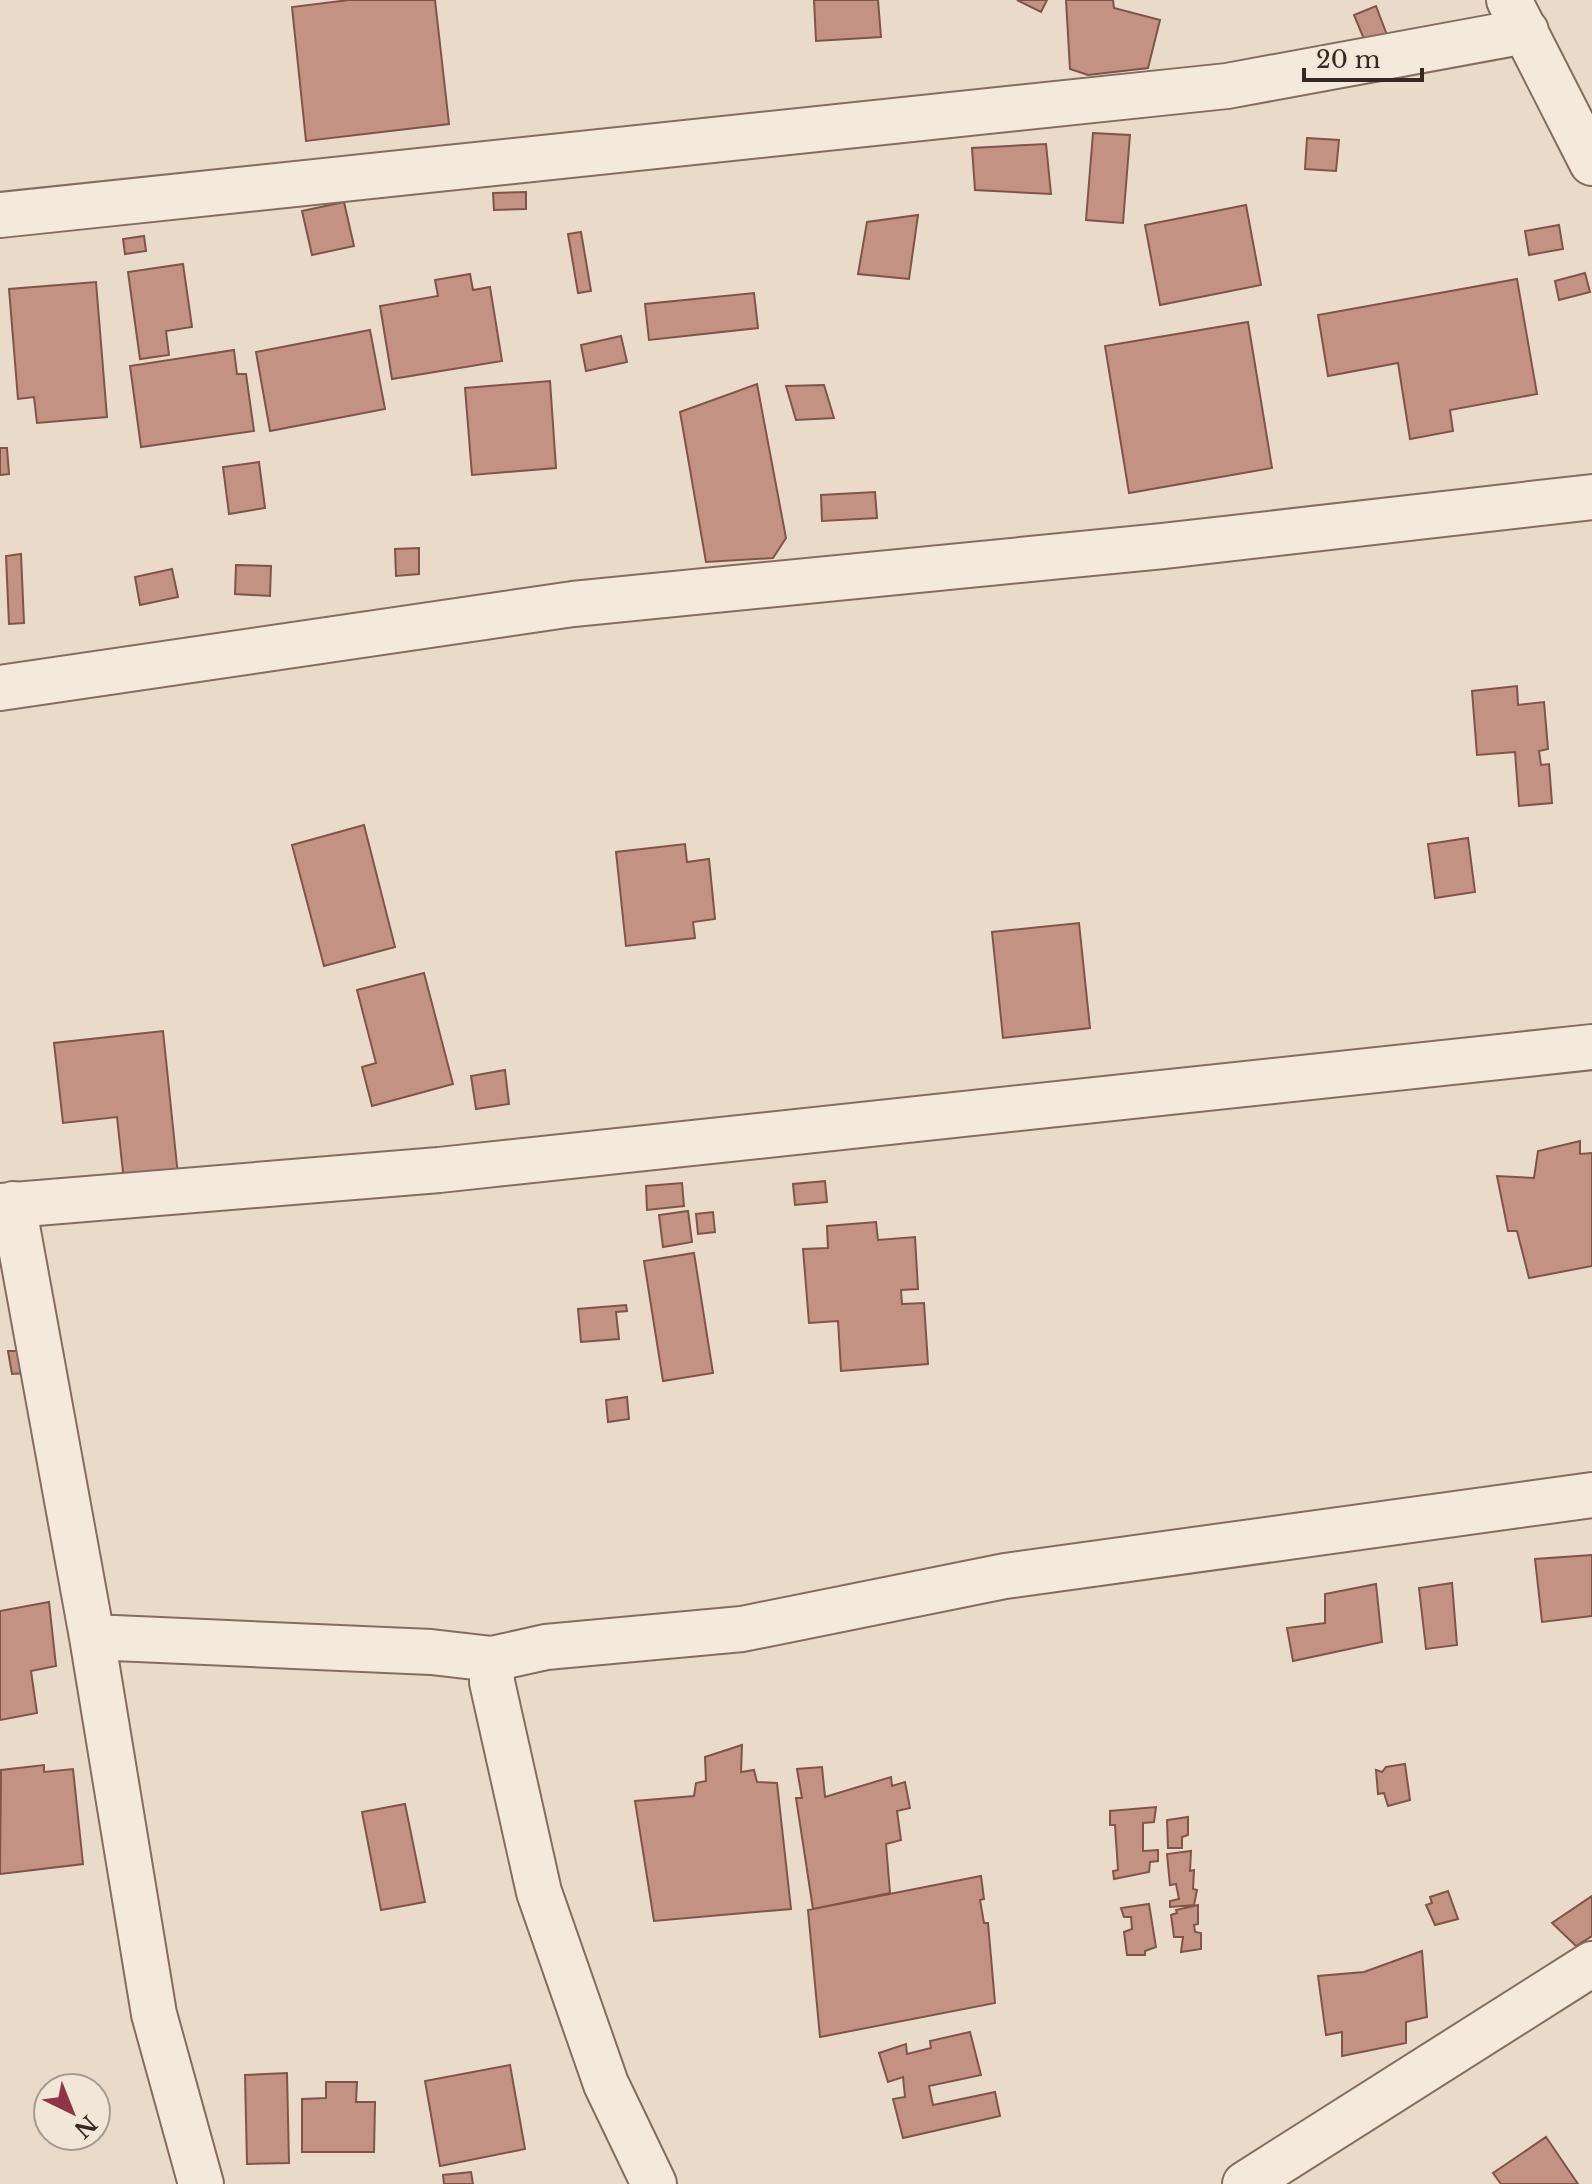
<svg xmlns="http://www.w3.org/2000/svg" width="1592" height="2184" font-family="'Libre Baskerville',serif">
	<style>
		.building { fill: #c49283; stroke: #815448; stroke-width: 2 }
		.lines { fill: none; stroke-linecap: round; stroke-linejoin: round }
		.minor-casing { stroke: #846c60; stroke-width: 48 }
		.minor { stroke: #f5e9dc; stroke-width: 44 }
	</style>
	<rect width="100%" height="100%" fill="#eadac9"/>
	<path class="building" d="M349,0H435L449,124L306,141L292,7Z
		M814,0H878L881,37L816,41Z
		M1017,0H1047L1041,12Z
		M1066,0H1113L1114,8L1160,20L1148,68L1088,75L1070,69Z
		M1376,6L1387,35L1366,44L1354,15Z
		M1093,133L1130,135L1123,223L1086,220Z
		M1307,138L1339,140L1336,171L1305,169Z
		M1046,144L1051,194L975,190L972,148Z
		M526,192V209L494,210L493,193Z
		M344,202L354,246L312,255L302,211Z
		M1246,205L1261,285L1160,305L1145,225Z
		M918,215L909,279L858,274L867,222Z
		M1559,225L1563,249L1529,255L1525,231Z
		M581,232L591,291L578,293L568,234Z
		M144,236L146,251L125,254L123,239Z
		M183,264L192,327L166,331L169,355L140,359L128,272Z
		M1585,273L1590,292L1559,300L1555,281Z
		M470,274L473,290L490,287L502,361L392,379L380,306L438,296L435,280Z
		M1517,279L1537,394L1450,410L1453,431L1410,439L1398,363L1328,376L1318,315Z
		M96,282L107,417L37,423L34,397L18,399L9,289Z
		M754,293L758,328L649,340L645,304Z
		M1248,322L1272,468L1129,493L1105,346Z
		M370,330L385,409L270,431L256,352Z
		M621,336L627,362L586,371L581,345Z
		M234,350L237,374H246L254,431L141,447L130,366Z
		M550,381L556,468L472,475L465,388Z
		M757,384L786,538L773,558L706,562L680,412Z
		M824,385L834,418L796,420L786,386Z
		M0,448H7L9,474L0,475Z
		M259,462L265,508L229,514L223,467Z
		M875,492L877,518L822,521L821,495Z
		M419,548V574L396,576L395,549Z
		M21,554L24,623L9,624L6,556Z
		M236,565L271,566L270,596L235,594Z
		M172,569L178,597L140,605L135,577Z
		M1517,686L1518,705L1544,702L1548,749L1539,751L1541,765L1549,764L1552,803L1519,806L1515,752L1477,755L1472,691Z
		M364,825L395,947L324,966L292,845Z
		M1468,838L1475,892L1435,898L1428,844Z
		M685,844L687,862L709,859L715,919L693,922L695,938L626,946L616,852Z
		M1079,923L1090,1028L1003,1038L992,932Z
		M424,973L453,1084L372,1106L362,1067L376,1063L357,990Z
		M163,1031L179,1185L125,1191L117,1117L63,1123L54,1043Z
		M505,1070L509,1104L476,1109L471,1076Z
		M1580,1141V1154L1592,1153V1266L1529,1278L1517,1231H1508L1497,1176L1534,1178L1538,1151Z
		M825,1181L827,1202L795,1205L793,1184Z
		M682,1183L684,1206L647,1210L646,1186Z
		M688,1211L692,1242L663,1247L659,1215Z
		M713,1212L715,1232L698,1234L696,1214Z
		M876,1222L878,1240L915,1237L918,1289L901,1290L902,1304L924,1303L928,1364L841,1371L838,1321L809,1323L803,1249L828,1248L827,1226Z
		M694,1253L713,1373L663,1381L644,1261Z
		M626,1305L627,1311L616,1312L619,1339L581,1342L578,1309Z
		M8,1351H23L26,1373L12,1374Z
		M627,1397L629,1419L608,1422L606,1400Z
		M1592,1555V1616L1542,1622L1535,1559Z
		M1452,1583L1457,1645L1426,1649L1419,1588Z
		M1376,1584L1382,1642L1293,1661L1287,1628L1325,1623V1594Z
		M49,1602L56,1666L31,1671L37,1713L0,1720V1611Z
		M742,1745L741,1772L754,1770L757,1782L777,1783L791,1909L654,1921L635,1801L694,1796L696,1783L706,1781L705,1757Z
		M1405,1764L1410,1800L1388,1806L1384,1793L1378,1794L1376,1770L1382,1772L1386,1767Z
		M44,1765V1772L73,1769L83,1864L0,1874L1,1770Z
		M822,1767L825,1797L891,1777L892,1786L905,1782L910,1808L897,1811L901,1840L886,1844L890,1893L813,1909L796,1798H802L797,1769Z
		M405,1804L425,1902L381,1910L362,1812Z
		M1156,1807L1154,1822L1143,1823V1851L1158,1850V1861L1150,1862L1149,1872L1114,1879L1113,1871L1118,1870L1115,1825H1110V1811Z
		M1188,1817V1835L1182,1837V1848H1168L1167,1820Z
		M1191,1851L1190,1871L1194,1870L1193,1889L1197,1890L1194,1905L1170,1907V1901L1179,1899L1176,1884L1170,1885L1167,1854Z
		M981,1876L984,1899L980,1900L984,1923H988L995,2003L820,2037L808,1910Z
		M1448,1891L1458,1919L1435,1925L1426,1905L1432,1903L1430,1897Z
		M1592,1896V1936L1576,1946L1552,1923Z
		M1149,1904L1156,1947L1145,1951V1955H1127L1124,1932L1132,1929L1131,1917H1124L1121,1908Z
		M1198,1905V1924L1194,1925L1195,1932L1201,1933V1949L1181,1952L1183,1937H1174L1171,1915L1177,1913L1176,1910Z
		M1422,1951L1427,2017L1406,2022V2043L1342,2056V2032L1326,2035L1318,1976L1364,1972Z
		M970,2032L981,2075L929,2086L933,2105L995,2092L1000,2116L903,2138L893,2099L905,2097L903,2077L888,2082L879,2053L906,2044L907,2054L931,2048L930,2041Z
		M510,2065L525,2149L440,2166L425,2081Z
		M287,2073L289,2163L247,2164L245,2075Z
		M326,2082H357L356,2102H375L374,2152H302V2099L326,2098Z
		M1546,2137L1578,2184H1501L1493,2173Z
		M471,2172L473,2184H444L443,2175Z"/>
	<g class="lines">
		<defs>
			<path id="minor" d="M1509,0L1592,163
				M0,215L1227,86L1526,31
				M0,688L573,604L1163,546L1592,497
				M13,1204L92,1637L431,1652L492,1659L546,1647L742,1629L1005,1576L1592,1495
				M0,1206L439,1170L1592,1047
				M92,1637L154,2014L201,2184
				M492,1659V1682L539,1892L606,2084L654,2184
				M1245,2184L1592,1964"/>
		</defs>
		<use href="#minor" class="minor-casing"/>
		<use href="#minor" class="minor"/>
	</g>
	<g transform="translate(72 2112) rotate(137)"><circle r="38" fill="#f2e6d8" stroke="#a79a8f" stroke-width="2"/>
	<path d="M0-6L14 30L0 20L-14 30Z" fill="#8d3647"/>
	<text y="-12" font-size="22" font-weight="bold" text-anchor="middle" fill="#362822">N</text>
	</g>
	<path d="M1304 68v12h118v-12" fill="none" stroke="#362822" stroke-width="4"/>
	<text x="1316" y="68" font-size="24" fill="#362822" stroke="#f2e6d8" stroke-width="6" paint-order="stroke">20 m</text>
</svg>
